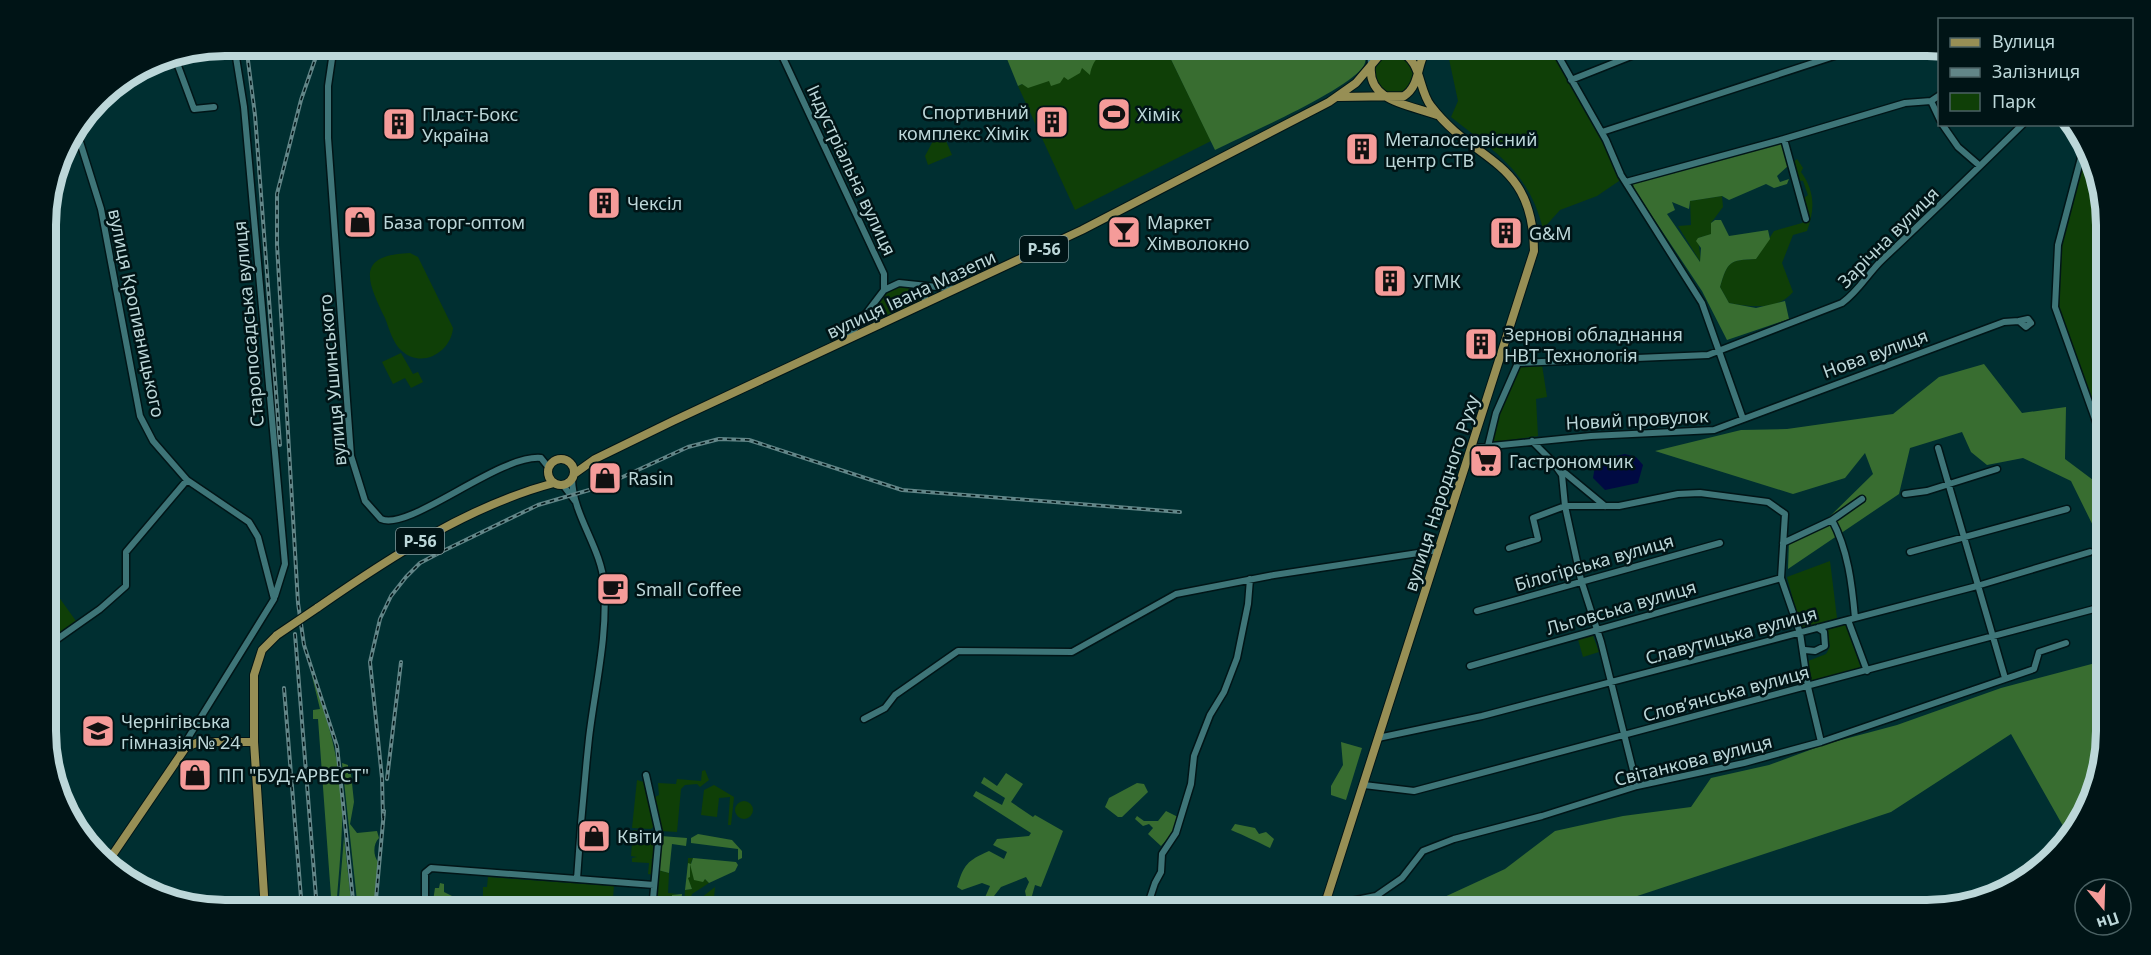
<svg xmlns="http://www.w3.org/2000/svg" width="2151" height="955" font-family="'Noto Sans',sans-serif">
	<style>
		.green { fill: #0f3f07 }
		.forest { fill: #386d30 }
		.water { fill: #000a43 }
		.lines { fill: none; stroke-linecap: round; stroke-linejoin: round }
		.minor-casing { stroke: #001517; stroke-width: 9 }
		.major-casing { stroke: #001517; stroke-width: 10 }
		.minor { stroke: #3e7578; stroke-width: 6 }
		.major { stroke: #978f55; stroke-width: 8 }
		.rail-casing { stroke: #628688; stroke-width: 4 }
		.rail { stroke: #001416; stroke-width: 1.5; stroke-dasharray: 4.5; stroke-linecap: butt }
		.major-bridge-casing { stroke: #001517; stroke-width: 10; stroke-linecap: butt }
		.major-bridge { stroke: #978f55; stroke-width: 8 }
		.labels { text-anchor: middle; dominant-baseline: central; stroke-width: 5; stroke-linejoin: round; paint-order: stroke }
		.shield { fill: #001416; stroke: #849c9e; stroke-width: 1.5 }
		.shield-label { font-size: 16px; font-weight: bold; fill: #bcd7d9 }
		.poi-label { font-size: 18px; fill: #bcd7d9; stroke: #001416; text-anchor: start }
		.street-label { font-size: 18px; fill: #bcd7d9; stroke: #001416 }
		.rim { fill: none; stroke: #bcd7d9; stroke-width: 8 }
	</style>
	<rect width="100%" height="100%" fill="#002f31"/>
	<path class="green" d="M1108,45H1164L1211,141L1075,210L1018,86Z
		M1436,45H1548C1559,65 1622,166 1619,181L1597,196L1560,210L1543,229C1528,170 1496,153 1451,117L1458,101L1449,59Z
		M1374 74a20 20 0 1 1 40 0a20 20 0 1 1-40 0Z
		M944,136L952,155L928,165L925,156L933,141Z
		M2084,152L2105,201V441L2057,307L2060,245Z
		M1797,159L1803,168L1801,172C1815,191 1815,210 1807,231L1793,235L1782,263L1793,292C1777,311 1751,307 1729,303L1720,287C1728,261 1729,260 1756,259L1774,231L1802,223L1809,217L1804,198L1808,195L1803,181L1797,180L1791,164Z
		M1722,196L1723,207L1711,223L1712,234L1698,238L1701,263L1678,226L1691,225L1690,201Z
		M410,253L418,257L453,328C451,352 422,369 402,351C393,344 389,328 385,318C367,281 355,255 410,253Z
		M898,286L921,289L923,300L878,319L874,310C881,298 887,291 898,286Z
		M401,353L413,374L418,372L423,382L411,388L405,378L393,384L382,362Z
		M1519,364L1542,365L1547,397L1536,399L1538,436L1490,443L1501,407Z
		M1830,561L1837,618L1801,629L1787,577Z
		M53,589L76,621L46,643V595Z
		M1846,623L1861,668L1811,682L1808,661L1826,654L1830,647L1827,630Z
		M1592,633L1599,652L1583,657L1577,636Z
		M705,770L709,780L700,787L697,784L685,785L681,789L677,832L660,831L653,798L659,795L658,783L676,784L677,779L701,781L702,771Z
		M637,780L644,782L654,826L651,829L632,828Z
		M714,785L734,797L731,825H728L730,797L719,798L717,817L701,815L704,790Z
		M735 810a9 9 0 1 1 18 0a9 9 0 1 1-18 0Z
		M633,830L659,833L656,859H651L654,863V875L648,874L649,863L632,862V858L637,857L631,856Z
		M688,858H693L691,863L697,880L705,879L709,883L692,894L690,901L684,905L685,890L692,889L687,878Z
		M658,870L669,873L668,893L678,894L672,895L674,900L656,896Z
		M488,877L614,886L612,910H477L483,898V887H487Z
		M715,887L713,909L697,905V901Z
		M736,896L758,901L757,910H736Z"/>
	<path class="forest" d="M1010,45H1118C1103,52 1093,57 1090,75L1082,68L1080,73L1068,80L1064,77L1060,83L1051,86L1049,81L1028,88L1022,84L1018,86L1005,54Z
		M1164,45H1364C1366,52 1367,61 1363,67C1343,93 1248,133 1215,150Z
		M1781,140L1788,166L1777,176L1780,182L1789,179L1787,184L1774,188L1766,184L1729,200L1722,196L1690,201L1689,209L1672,202L1675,210L1667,214L1700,262L1701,248L1696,241L1698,238L1711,234V223L1715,220H1721L1729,236L1768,230L1770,239L1756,259C1729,260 1728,261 1720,287L1729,303L1756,308L1785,301L1789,319L1727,340L1702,291L1634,189L1633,184Z
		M1984,364L2022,413L2066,407L2065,459L2105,489V550L2071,481L2023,458L1987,465L1971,452L1962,432L1910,448L1899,494L1788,569L1789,540L1792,535L1820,526L1873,474L1865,453L1845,478L1793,494L1655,451L1741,430L1787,429L1893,414L1939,377Z
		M2106,642V731L2092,799L2067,833L2011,734L1891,812L1595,910H1423L1427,905L1505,869L1555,831L1623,816L1691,807L1711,778L1769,765L1826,744L1897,725L2001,688L2103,661Z
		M311,672C329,721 344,773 342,826C341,854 338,882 336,910H332L318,719H313V710L320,709Z
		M1341,742L1362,748L1346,800L1331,795V786L1343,765Z
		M342,763L348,765V774H351L354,802L350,824L357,833L377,831L379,838C373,844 373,855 378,862L374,910H358Z
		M1006,773L1023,784L1011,802L1033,817L1035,815L1063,831L1041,887L1035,885L1028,910H1006L1017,897L1026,896L1025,891L1029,882L1026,877L1001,887L987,905L983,902L990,886L982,883L962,890L957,887C964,864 967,861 989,851L1004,859L1007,852L993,845L997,839L1029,836L1031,833L973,796L976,791L1002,805L1005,798L981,783L984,777L997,786Z
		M1137,783L1144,784L1148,792L1122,817H1118L1105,807L1109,798Z
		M1166,811L1178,817L1172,834L1161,846L1148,834L1153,828L1149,824L1143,826L1135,819L1137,816L1144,821H1158Z
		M1235,824L1255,828L1259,834L1266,832L1274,839L1270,848C1256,841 1245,836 1231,830Z
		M698,834L732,840L742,851V858L738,860V849L691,843V838Z
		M661,836L687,838L686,846L672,844L669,873L658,870Z
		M344,837L352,910H338Z
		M693,858L736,862L738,865L735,871L709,883L705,879L703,882L694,880L690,864V877L688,878L692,889L685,890L688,863L691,864Z
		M440,883L444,884V892L452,896V901L472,906L474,910L437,909L433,901L435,888H439Z
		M682,894L681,907L676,910H655L656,896L672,900V895Z"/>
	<path class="water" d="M1625,454L1636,457L1643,465L1638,483L1605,490L1593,478L1596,460Z"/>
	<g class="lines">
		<defs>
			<path id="minor" d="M234,45L244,107L285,564L275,596
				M334,45L328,86V138L351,456L365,501L381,519C409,532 499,454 541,458L549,468
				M777,45L884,274V290
				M1370,45L1371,66
				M1552,45L1606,140L1621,175L1702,303L1743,419
				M174,55L194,109L214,107
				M1571,80L1659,45
				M1931,101L1940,120
				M1942,124L1958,147L1980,166
				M76,129L101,209L140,416L153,441L187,480L249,522L258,537L274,599L180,751
				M1602,132L1868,45
				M2083,150L2058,245L2055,307L2105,447
				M1626,182L1784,139
				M1806,219L1784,139L1905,103L1931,101L1940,95
				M920,286L925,292V304
				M871,308L873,317L880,325
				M846,340L884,290L899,283L956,289
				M1532,441L1552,461L1562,475L1565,506L1581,580L1601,642L1637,786
				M1488,446L1496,413L1518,363L1708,355L1842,303C1859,291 1868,273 1883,259C1930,215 1976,170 2023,124
				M1471,448L1591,436L1714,430L2004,322L2019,321L2026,327L2031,323L2028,319L2019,321
				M1938,448L2005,678
				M1562,475L1565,473L1605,506
				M572,479C573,516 601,547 604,584C608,636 595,687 589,738C584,785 580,832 577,879L654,885
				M563,485L575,501
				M1905,494L1927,491L1997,469
				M1832,520C1848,550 1852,584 1855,618
				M1783,543L1832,520L1862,499
				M1509,548L1538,539L1533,518L1565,506H1619L1678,494L1700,493L1768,502L1785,514L1781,578L1800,633L1808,687L1821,742
				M1910,552L2067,509
				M1477,611L1720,543
				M1848,620L1867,671
				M46,647L100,609L126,586V552L187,480
				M1805,650L1815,651L1825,646L1824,632L1818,628
				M1470,666L1781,578
				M864,719L885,708L895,695L958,651L1072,652L1176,594L1274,575L1438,550
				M1378,738L1482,716L1977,586L2090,552
				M646,775L659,833L652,910
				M1364,785L1414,791L2094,609
				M1326,901H1351L1376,896L1402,878L1423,851L1454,839L1542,816L1637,786L1744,763L1821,742L2034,669L2039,652L2066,643
				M425,910V873L431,868L577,879
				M1146,910L1155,883L1161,872L1162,854L1176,833L1191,784L1194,756L1210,715L1224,692L1237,658L1248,604L1250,579"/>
			<path id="major" d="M1371,66C1367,102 1411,105 1437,115
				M1338,97L1404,96C1422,85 1415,60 1431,45
				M548 472a13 13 0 1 1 26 0a13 13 0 1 1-26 0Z
				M574,474L595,459L673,421L1082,230L1329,102L1356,83L1379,56L1389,51L1408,50L1417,45
				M317,608C389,558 468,506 554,483
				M109,860L186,747L199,742H254
				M265,910L254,742V675L262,650L277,635
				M1323,910L1534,251C1533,158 1475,164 1431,106C1418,90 1422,59 1399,52"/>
		</defs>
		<use href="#minor" class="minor-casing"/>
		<use href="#major" class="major-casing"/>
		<use href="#minor" class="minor"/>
		<use href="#major" class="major"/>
		<defs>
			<path id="rail" d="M246,45L255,115L280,445
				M320,45L301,100L277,194V245L298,603L304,645L337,746L354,910
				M295,634L317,910
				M284,688L302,910
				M387,779L401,662
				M383,818L382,778L370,662L380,619L391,596L406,577L420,563L441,552L538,505L603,486L688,447L719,439L749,440L902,490L1180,512
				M375,910L384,811"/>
		</defs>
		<use href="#rail" class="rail-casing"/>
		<use href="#rail" class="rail"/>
		<defs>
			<path id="major-bridge" d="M277,635L317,608"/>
		</defs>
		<use href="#major-bridge" class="major-bridge-casing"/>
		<use href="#major-bridge" class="major-bridge"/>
	</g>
	<defs>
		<symbol id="stadium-square" viewBox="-11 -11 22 22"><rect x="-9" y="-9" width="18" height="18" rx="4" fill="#f59b99" stroke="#001416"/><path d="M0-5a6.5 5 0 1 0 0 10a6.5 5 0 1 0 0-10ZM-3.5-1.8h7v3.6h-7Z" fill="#111"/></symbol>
		<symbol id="building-square" viewBox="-11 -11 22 22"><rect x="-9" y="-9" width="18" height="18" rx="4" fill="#f59b99" stroke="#001416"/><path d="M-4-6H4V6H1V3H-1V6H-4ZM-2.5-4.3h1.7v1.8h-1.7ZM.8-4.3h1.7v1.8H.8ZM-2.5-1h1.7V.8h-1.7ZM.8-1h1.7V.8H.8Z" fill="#111"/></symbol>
		<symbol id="shop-square" viewBox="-11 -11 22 22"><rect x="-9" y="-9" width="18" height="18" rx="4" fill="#f59b99" stroke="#001416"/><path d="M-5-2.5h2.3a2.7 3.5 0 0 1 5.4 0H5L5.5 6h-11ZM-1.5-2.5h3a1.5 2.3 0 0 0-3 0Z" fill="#111"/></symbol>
		<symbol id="bar-square" viewBox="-11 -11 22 22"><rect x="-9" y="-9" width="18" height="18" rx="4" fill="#f59b99" stroke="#001416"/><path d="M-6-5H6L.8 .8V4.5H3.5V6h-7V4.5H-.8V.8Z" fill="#111"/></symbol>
		<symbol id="supermarket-square" viewBox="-11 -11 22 22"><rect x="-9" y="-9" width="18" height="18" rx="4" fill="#f59b99" stroke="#001416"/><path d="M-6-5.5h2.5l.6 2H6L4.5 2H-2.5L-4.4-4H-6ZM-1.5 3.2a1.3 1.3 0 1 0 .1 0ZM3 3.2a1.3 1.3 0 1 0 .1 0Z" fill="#111"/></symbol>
		<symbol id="cafe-square" viewBox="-11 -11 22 22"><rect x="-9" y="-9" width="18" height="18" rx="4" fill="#f59b99" stroke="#001416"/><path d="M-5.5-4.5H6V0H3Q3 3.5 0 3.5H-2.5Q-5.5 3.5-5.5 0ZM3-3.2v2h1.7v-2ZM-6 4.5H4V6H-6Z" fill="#111"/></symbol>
		<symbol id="school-square" viewBox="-11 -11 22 22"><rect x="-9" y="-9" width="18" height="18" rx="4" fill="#f59b99" stroke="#001416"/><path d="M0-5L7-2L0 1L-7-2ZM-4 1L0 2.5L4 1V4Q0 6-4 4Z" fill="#111"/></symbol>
	</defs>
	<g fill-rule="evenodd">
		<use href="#stadium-square" x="1095" y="95" width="38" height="38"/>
		<use href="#building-square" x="1033" y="103" width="38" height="38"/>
		<use href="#building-square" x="380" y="105" width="38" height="38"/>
		<use href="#building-square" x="1343" y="130" width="38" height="38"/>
		<use href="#building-square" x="585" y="184" width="38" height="38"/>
		<use href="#shop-square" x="341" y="203" width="38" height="38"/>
		<use href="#bar-square" x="1105" y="213" width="38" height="38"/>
		<use href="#building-square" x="1487" y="214" width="38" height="38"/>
		<use href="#building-square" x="1371" y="262" width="38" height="38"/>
		<use href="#building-square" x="1462" y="325" width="38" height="38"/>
		<use href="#supermarket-square" x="1467" y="442" width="38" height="38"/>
		<use href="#shop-square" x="586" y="459" width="38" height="38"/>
		<use href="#cafe-square" x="594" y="570" width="38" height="38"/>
		<use href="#school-square" x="79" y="712" width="38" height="38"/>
		<use href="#shop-square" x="176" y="756" width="38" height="38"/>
		<use href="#shop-square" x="575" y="817" width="38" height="38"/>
	</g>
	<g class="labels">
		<g class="shield">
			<rect x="1020" y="236" width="48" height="26" rx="4.5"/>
			<rect x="396" y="528" width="48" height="26" rx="4.5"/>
		</g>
		<g class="shield-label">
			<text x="1044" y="249">Р-56</text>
			<text x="420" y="541">Р-56</text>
		</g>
		<g class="poi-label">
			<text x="1029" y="112" text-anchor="end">Спортивний<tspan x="1029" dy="21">комплекс Хімік</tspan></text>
			<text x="422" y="114">Пласт-Бокс<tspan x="422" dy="21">Україна</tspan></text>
			<text x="1137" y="114">Хімік</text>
			<text x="1385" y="139">Металосервісний<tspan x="1385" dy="21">центр СТВ</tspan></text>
			<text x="627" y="203">Чексіл</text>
			<text x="383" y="222">База торг-оптом</text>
			<text x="1147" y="222">Маркет<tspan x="1147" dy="21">Хімволокно</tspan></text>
			<text x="1529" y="233">G&amp;M</text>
			<text x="1413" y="281">УГМК</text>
			<text x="1504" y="334">Зернові обладнання<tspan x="1504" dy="21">НВТ Технологія</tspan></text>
			<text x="1509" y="461">Гастрономчик</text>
			<text x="628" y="478">Rasin</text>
			<text x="636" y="589">Small Coffee</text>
			<text x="121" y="721">Чернігівська<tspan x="121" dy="21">гімназія № 24</tspan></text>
			<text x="218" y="775">ПП "БУД-АРВЕСТ"</text>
			<text x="617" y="836">Квіти</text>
		</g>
		<g class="street-label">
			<text transform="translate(852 170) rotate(65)">Індустріальна вулиця</text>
			<text transform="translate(1888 237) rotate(-45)">Зарічна вулиця</text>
			<text transform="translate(911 294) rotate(-25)">вулиця Івана Мазепи</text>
			<text transform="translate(137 313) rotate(78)">вулиця Кропивницького</text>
			<text transform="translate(248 324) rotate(-95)">Старопосадська вулиця</text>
			<text transform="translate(1875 353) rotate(-20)">Нова вулиця</text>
			<text transform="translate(332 380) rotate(-95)">вулиця Ушинського</text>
			<text transform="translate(1637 419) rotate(-3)">Новий провулок</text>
			<text transform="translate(1441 493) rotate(-72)">вулиця Народного Руху</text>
			<text transform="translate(1594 562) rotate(-16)">Білогірська вулиця</text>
			<text transform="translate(1621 607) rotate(-16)">Льговська вулиця</text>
			<text transform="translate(1731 635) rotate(-15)">Славутицька вулиця</text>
			<text transform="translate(1726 693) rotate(-15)">Словʼянська вулиця</text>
			<text transform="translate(1693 760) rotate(-14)">Світанкова вулиця</text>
		</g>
	</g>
	<path d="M0 0H2151V955H0ZM225 56H1927A169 169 0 0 1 2096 225V731A169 169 0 0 1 1927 900H225A169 169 0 0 1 56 731V225A169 169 0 0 1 225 56Z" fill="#001416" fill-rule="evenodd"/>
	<path class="rim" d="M225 56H1927A169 169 0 0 1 2096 225V731A169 169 0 0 1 1927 900H225A169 169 0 0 1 56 731V225A169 169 0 0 1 225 56Z"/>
	<rect x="1938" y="18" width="195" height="108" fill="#001416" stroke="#4b6264" stroke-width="1.5"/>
	<rect x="1950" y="38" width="30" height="9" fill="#978f55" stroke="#4b6264" stroke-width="1.5"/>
	<text x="1992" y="48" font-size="18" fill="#bcd7d9">Вулиця</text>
	<rect x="1950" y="68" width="30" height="9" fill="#628688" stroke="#4b6264" stroke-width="1.5"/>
	<text x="1992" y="78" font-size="18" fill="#bcd7d9">Залізниця</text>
	<rect x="1950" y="93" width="30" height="18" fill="#0f3f07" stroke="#4b6264" stroke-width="1.5"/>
	<text x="1992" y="108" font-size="18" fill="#bcd7d9">Парк</text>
	<g transform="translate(2103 907) rotate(161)"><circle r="28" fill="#001416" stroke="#4b6264" stroke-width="1.5"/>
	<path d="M0-4.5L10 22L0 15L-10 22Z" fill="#f59b99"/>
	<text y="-9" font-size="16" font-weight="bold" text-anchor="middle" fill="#bcd7d9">Пн</text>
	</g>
</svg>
